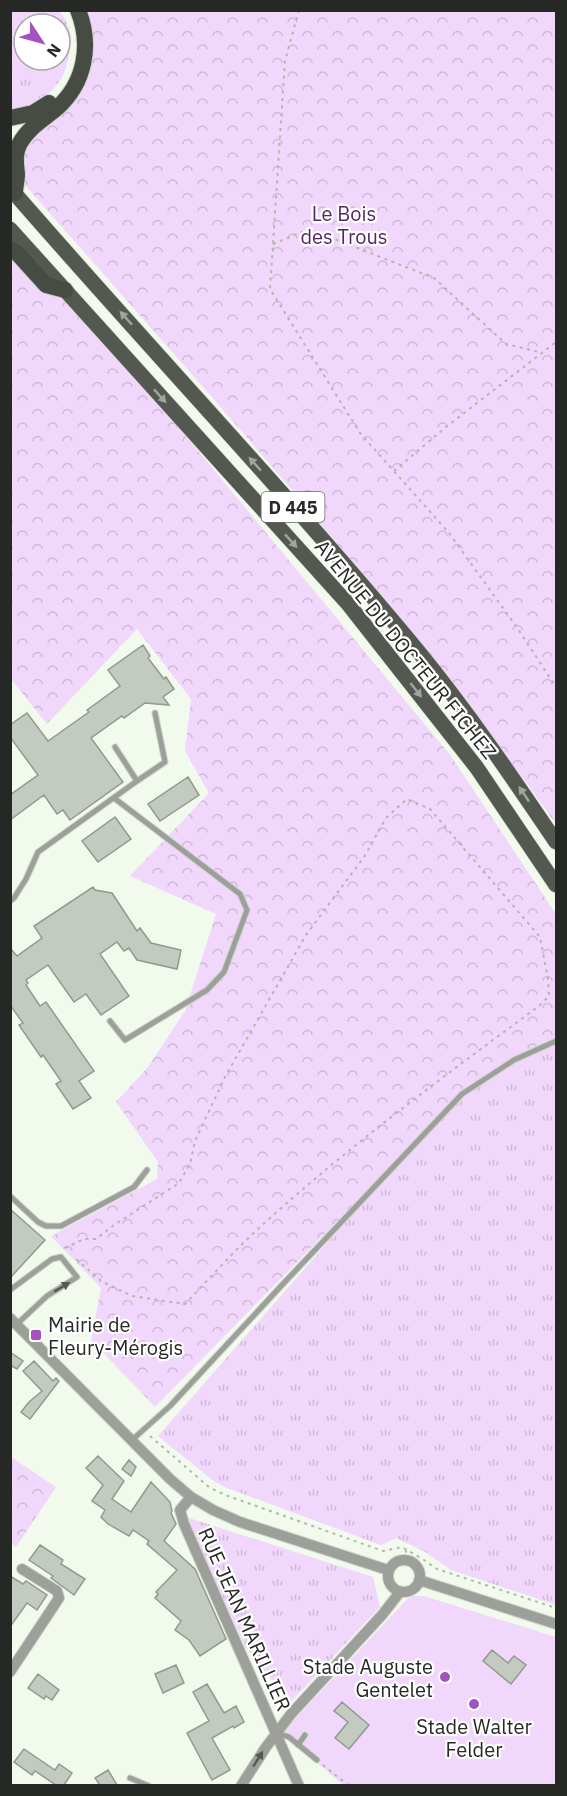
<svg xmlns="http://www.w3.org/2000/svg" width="567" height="1796" font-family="'IBM Plex Sans',sans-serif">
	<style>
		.grass { fill: url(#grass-tufts); fill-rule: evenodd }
		.forest { fill: url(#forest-crowns) }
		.pitch { fill: #f1d7fc }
		.building { fill: #c3cabf; stroke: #92998e; stroke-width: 1.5 }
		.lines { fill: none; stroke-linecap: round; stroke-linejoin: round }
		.service-casing { stroke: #cdd4c9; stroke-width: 7 }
		.minor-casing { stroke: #cdd4c9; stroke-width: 12 }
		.primary-casing { stroke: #cdd4c9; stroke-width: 16 }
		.trunk-casing { stroke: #cdd4c9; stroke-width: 18 }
		.path { stroke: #b2b8ae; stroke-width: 2; stroke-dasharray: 3 4.5; stroke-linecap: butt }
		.service { stroke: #9c9f9a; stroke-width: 5 }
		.minor { stroke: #9c9f9a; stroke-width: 10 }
		.primary { stroke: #535950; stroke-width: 15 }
		.trunk { stroke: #464c44; stroke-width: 16 }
		.oneway { fill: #a0a49f }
		.oneway2 { fill: #555853 }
		.poi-dot { fill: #a352c1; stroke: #fff; stroke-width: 2 }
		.labels { text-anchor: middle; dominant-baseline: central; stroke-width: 4.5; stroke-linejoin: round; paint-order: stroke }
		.shield { fill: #fff; stroke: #666866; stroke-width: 1.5 }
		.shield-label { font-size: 18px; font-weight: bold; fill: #252824 }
		.park-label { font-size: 20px; fill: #542764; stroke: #fff }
		.street-label { font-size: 20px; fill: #252824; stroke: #fff }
		.poi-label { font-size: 20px; fill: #252824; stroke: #fff; text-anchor: start }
	</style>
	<defs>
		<pattern id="grass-tufts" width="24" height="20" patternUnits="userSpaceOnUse" patternTransform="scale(1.5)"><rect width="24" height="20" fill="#f1d7fc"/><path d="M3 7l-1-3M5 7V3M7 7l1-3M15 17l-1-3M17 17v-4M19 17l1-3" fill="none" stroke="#ceb9d8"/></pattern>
		<pattern id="forest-crowns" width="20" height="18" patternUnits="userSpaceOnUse" patternTransform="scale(1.5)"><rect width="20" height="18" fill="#f1d7fc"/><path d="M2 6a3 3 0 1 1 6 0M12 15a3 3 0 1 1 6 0" fill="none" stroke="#ceb9d8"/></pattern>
	</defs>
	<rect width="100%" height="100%" fill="#f2faed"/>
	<path class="grass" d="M10,11H59C64,16 70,28 71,36C72,47 66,74 59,82C48,98 29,107 11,109ZM24,24H60V60H24Z
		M556,1041V1605L451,1570L425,1552L396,1538L381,1545L227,1488L215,1482L158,1436L421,1136L462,1094L514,1060Z
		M186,1517L373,1577L380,1607L290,1703L246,1648Z"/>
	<path class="forest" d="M78,11H556V824C393,595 202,387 17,176L20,143L82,74Z
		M10,249L65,290L451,756L556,914V1041L514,1060L462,1094L155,1407L91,1340L101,1288L51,1236L157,1179L158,1162L116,1102L148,1067L185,1011L216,914L130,876L209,793L185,751L191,699L137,629L47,724L11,679Z
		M11,1457L56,1487L16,1547L11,1543Z"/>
	<path class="pitch" d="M414,1596H424L556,1637V1785H343L284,1734L289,1725L399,1608L407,1599Z"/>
	<path class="building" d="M143,645L150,656L148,658L164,679L166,677L174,689L163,697L169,705L145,703L124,718L122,716L91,738L123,782L70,820L63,810L57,814L44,795L10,820V795L38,775L10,737V725L27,713L48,741L89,712L87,710L120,686L108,670Z
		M188,777L199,795L160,821L148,804Z
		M115,817L131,839L98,862L82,841Z
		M93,887L95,890L112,893L137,931L140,928L151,943L181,950L177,969L137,960L129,948L124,951L117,942L100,954L129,996L101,1015L86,994L74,1002L48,965L26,980L28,983L26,985L40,1006L46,1002L94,1071L79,1081L91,1098L73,1109L56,1084L61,1081L43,1055L41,1057L19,1025L23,1023L10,1005V948L17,956L42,938L34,926Z
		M10,1209L45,1240L10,1278Z
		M10,1352L23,1361L17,1369L10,1365Z
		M34,1361L53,1381L56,1378L59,1381L30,1419L21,1412L29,1402L42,1391L23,1371Z
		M98,1456L124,1481L112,1499L131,1512L151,1482L170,1502L172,1511L171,1513L176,1524L164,1541L195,1569L226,1639L200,1656L189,1640L175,1630L181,1621L155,1598L158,1594L156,1592L177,1570L147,1544L149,1541L133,1530L129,1536L108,1524L101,1517L105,1510L92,1501L103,1485L86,1468Z
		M129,1460L136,1467L131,1476L122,1469Z
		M40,1545L63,1560L61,1564L85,1579L74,1595L51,1578L53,1576L29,1560Z
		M10,1576L23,1584L26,1581L47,1595L37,1610L27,1603L10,1627Z
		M492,1650L508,1663L514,1656L526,1665L511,1684L483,1661Z
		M176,1665L184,1683L163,1693L155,1674Z
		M38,1674L59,1690L52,1700L46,1696L44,1699L28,1688Z
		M207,1684L224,1713L236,1706L244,1722L234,1728L233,1726L212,1738L230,1770L212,1780L187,1733L209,1721L193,1692Z
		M342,1702L369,1725L349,1749L335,1738L348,1722L334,1711Z
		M24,1749L55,1770L59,1764L72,1773L64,1785H56L35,1771L32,1775L14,1762Z
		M108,1770L117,1785H100L95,1778Z"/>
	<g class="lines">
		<defs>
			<path id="service" d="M137,781L165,762L155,713
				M10,901L14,898L26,879L38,852L137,781L115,747
				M110,1021L125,1040L207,990L224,972L247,910L240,894L114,798
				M10,1196L38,1222L46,1226H61L134,1187L147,1170
				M10,1290L52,1259L61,1257L77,1277L47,1296L17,1324
				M132,1440L170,1406L282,1285L462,1094L514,1060L556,1041
				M276,1733L289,1737L317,1760
				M298,1745L305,1735
				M130,1778L149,1786"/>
			<path id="minor" d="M10,1318L170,1479L191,1497L213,1510L240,1522L388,1570
				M191,1497L180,1510L184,1524L299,1786
				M388 1576a16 16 0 1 1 32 0a16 16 0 1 1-32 0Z
				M419,1580L556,1624
				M10,1672L59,1598L57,1591L22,1569
				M241,1786L266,1747L291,1714L382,1615L400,1592"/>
			<path id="primary" d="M10,188C145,344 287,493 418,651C468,712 512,777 556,842
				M10,229L349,605L477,768L556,885"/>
			<path id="trunk" d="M10,118L33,113L49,103
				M15,193C15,187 17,180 17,174C16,163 14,154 20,143C29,127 44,119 57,108C85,83 92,45 78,10
				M10,249L17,253L46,285L65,290"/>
		</defs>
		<use href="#service" class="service-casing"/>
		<use href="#minor" class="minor-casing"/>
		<use href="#primary" class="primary-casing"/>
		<use href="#trunk" class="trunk-casing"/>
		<path class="path" d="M299,10L285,61L270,289L360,433L449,533L516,626L556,687
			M273,244L309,229L434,278L506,344L543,353
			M394,471L446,427L556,342
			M65,1248L84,1239H96L114,1225L179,1183L190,1164L195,1141L225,1077L306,935L364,857L386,818L407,799L430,809L540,937L548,979L549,996L539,1006C447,1074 354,1142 269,1219C239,1245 213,1275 185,1304L132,1296L101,1281L75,1258
			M150,1436L210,1488L228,1496L383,1551L402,1547L421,1558L437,1569L556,1608
			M405,1560L406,1550
			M323,1765L349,1786"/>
		<use href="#service" class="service"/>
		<use href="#minor" class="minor"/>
		<use href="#primary" class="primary"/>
		<use href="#trunk" class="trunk"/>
	</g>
	<defs><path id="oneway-solid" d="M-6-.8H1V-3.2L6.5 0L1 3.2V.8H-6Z" transform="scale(1.5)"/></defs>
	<g class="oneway">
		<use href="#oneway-solid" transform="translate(126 318) rotate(-132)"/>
		<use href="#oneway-solid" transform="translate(160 396) rotate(48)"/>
		<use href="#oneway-solid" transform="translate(255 464) rotate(-132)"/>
		<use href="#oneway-solid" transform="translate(291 541) rotate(48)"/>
		<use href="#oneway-solid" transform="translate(416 690) rotate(52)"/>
		<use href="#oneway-solid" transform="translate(524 794) rotate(-124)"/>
	</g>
	<g class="oneway2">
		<use href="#oneway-solid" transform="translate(62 1287) rotate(-31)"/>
		<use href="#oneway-solid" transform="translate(258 1759) rotate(-58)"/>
	</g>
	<g class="poi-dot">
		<rect x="30" y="1329" width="12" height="12" rx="3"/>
		<circle cx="445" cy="1677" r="6"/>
		<circle cx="474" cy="1704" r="6"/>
	</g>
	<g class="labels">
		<rect class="shield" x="261.5" y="492" width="63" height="30" rx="4.5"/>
		<g class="shield-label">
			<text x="293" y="507">D 445</text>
		</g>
		<g class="park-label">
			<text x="344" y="213">Le Bois<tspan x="344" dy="23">des Trous</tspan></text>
		</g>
		<g class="street-label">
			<text transform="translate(406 649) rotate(51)">AVENUE DU DOCTEUR FICHEZ</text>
			<text transform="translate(245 1619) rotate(66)">RUE JEAN MARILLIER</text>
		</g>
		<g class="poi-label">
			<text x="48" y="1324">Mairie de<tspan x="48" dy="23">Fleury-Mérogis</tspan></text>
			<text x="433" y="1666" text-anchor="end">Stade Auguste<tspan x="433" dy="23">Gentelet</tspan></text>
			<text x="474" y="1726" text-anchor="middle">Stade Walter<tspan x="474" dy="23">Felder</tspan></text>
		</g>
	</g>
	<rect width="567" height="1796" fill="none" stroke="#252824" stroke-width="24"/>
	<g transform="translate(42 42) rotate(126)"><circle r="28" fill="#ffffff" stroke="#a8a9a7" stroke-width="1.5"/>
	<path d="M0-4.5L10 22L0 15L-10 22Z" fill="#a352c1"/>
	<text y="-9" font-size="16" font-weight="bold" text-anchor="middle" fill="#252824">N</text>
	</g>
</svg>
